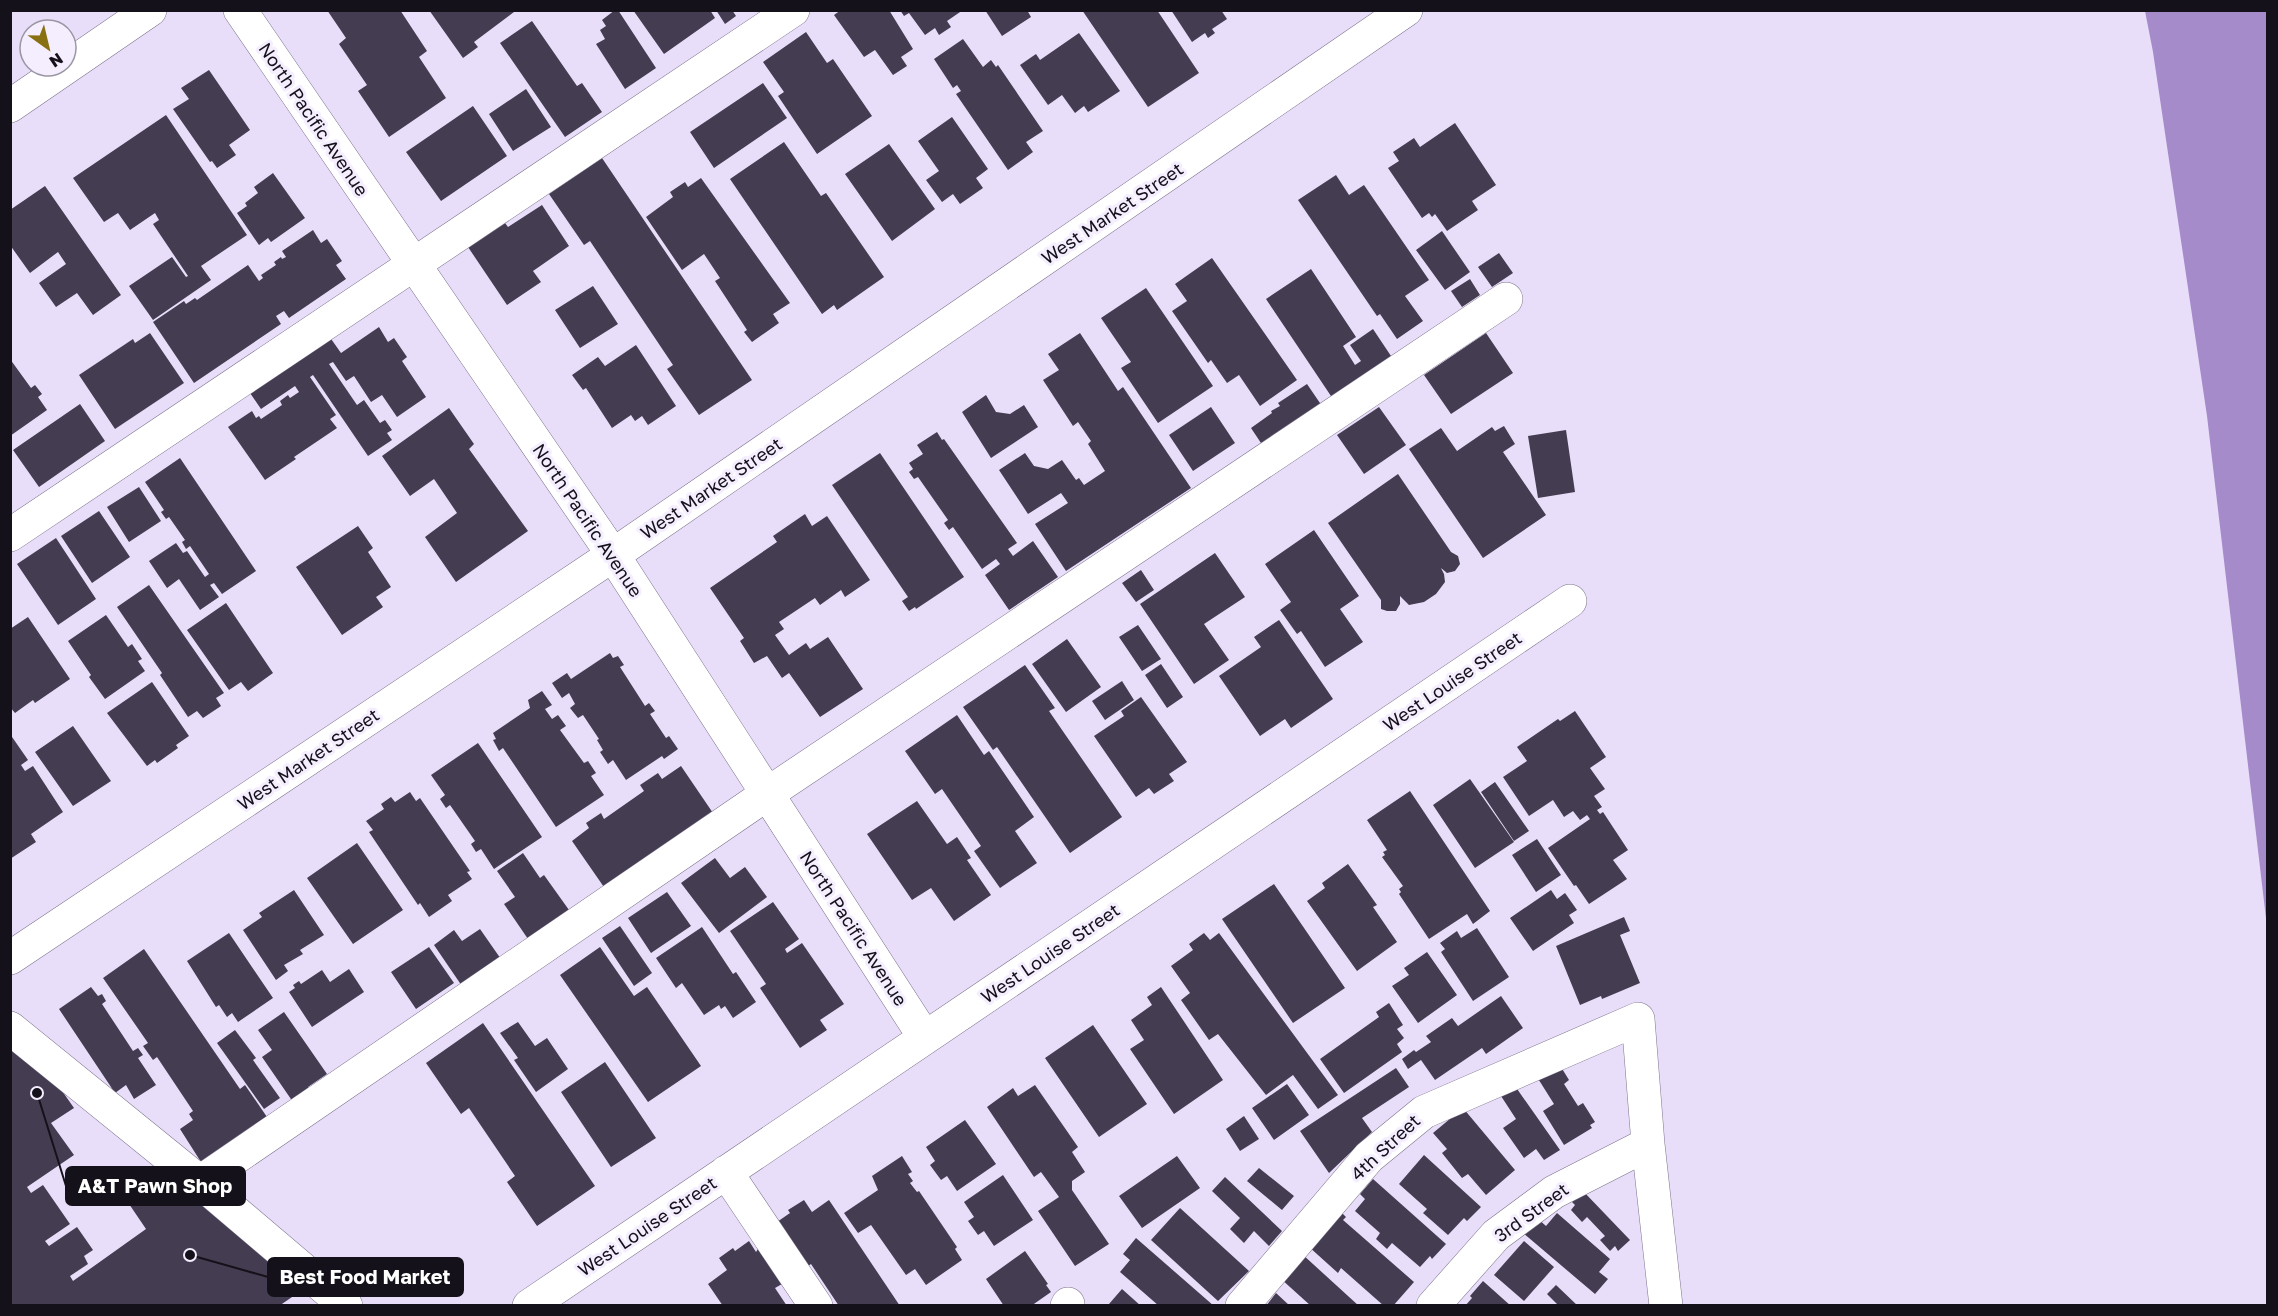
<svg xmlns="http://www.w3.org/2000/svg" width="2278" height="1316" font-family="'Golos Text',sans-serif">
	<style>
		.water { fill: #a68bcb }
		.building { fill: #443c51 }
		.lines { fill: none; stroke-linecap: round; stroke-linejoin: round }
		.minor-casing { stroke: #7d738c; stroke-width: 34 }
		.minor { stroke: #fff; stroke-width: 33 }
		.labels { text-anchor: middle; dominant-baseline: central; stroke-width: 6; stroke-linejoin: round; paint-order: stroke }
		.street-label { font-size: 18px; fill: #15111a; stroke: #f4eeff }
		.leader { fill: none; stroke: #15111a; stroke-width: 2 }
		.callout-dot { fill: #15111a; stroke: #f4eeff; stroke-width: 2 }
		.callout { fill: #15111a; stroke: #15111a; stroke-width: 2 }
		.callout-label { font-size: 20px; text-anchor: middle; font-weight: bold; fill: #fff }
	</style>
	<rect width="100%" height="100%" fill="#e9defa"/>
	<path class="water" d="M2145,11H2267V927L2207,416L2153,52Z"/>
	<path class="building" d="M327,10H400L427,51L419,57L446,98L389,137L358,91L367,85L339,44L346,38Z
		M429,10H513L514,12L474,42L478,47L463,58Z
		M615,10H618L656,68L625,89L596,44L605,39L600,30L606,26L602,20Z
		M633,10H710L715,18L664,54Z
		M716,10H732L736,16L725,24Z
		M841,10H889L913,49L901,57L907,66L893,75L875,50L864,57L834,15Z
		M900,10H963L947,21L951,27L939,35L935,28L925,35L909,13L904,16Z
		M985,10H1027L1031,17L1002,36Z
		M1082,10H1157L1199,73L1148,107Z
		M1171,10H1221L1227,19L1212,29L1215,33L1208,38L1205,33L1192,42Z
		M532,21L577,86L582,83L602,112L565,137L500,43Z
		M806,32L827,63L833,59L872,116L817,154L778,96L784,92L763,62Z
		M1079,33L1120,91L1088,112L1084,106L1075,113L1062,95L1048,105L1020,65L1036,54L1040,60Z
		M963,39L983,67L991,60L996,67L998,65L1043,131L1026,142L1033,152L1008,170L956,94L961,91L957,85L953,88L934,59Z
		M209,70L250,130L229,145L236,155L217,168L212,161L210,162L173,109L189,99L181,88Z
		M763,83L787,118L714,168L690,132Z
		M526,89L551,127L513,151L489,114Z
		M473,106L507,156L441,201L406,152Z
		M166,115L247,235L201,266L211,280L153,320L129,286L172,257L186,277L188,276L153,224L159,220L155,213L130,230L118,213L104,222L73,178Z
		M952,117L988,169L976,178L983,188L960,204L953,194L942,202L926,180L939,171L918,141Z
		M1455,123L1496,185L1472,201L1478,210L1447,231L1435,214L1432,217L1429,213L1422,218L1388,168L1399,161L1393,152L1414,138L1420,147Z
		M784,142L821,196L826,193L884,277L837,310L834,305L822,314L730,179Z
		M889,144L935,209L892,241L845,174Z
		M602,158L752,380L699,415L667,369L673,365L590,241L584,245L549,194Z
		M273,173L305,218L271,242L268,238L259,245L237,213L247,206L245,203L258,193L254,187Z
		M1336,175L1349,195L1364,185L1429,280L1405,296L1423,321L1397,339L1380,314L1377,316L1298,200Z
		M701,178L790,303L773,314L779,323L752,342L744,332L747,330L715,281L720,278L704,254L682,270L646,217L673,197L670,192L685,182L688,187Z
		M45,186L121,295L93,315L77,293L56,307L39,283L66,264L58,252L30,273L10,245V210Z
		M542,205L569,246L533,271L541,282L507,305L468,247L505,223L508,227Z
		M313,230L321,243L327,239L342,261L336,265L346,279L289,318L284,311L276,316L281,324L194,383L153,322L184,301L186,304L195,298L197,300L248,265L259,281L263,278L261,275L276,265L274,262L281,257L282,259L286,257L282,251Z
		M1442,231L1470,272L1445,290L1416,250Z
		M1499,253L1513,273L1492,287L1478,267Z
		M1212,258L1297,380L1260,406L1239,375L1227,383L1211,360L1208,363L1172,311L1187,301L1175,284Z
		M1311,269L1356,337L1343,346L1355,365L1361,361L1350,345L1373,329L1395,362L1333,399L1266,299Z
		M1470,279L1480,295L1462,307L1451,291Z
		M593,286L618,324L580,348L555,310Z
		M1146,288L1213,386L1158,423L1121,368L1131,362L1101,318Z
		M379,327L388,342L394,338L407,357L402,361L426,397L397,417L382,395L371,402L354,376L346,381L333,362L329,364L357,405L364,400L380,423L385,420L392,430L387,433L392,440L368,456L313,375L310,377L336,415L330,419L337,428L294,457L296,459L265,480L228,427L252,411L256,418L259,416L261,419L282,405L280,401L288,395L290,398L299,392L295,386L261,409L248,390L329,336L341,353Z
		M150,333L184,383L115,429L79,375L133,339L135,343Z
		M1080,333L1118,391L1123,387L1191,488L1066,571L1035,524L1068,503L1061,493L1028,514L999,470L1025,453L1034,466L1048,469L1062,460L1076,480L1079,478L1084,485L1105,471L1088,444L1091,441L1078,422L1073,426L1043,380L1059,370L1048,354Z
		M1486,333L1513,373L1451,414L1424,375Z
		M636,345L676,406L648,425L642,416L635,421L631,415L612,428L586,388L583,390L572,375L598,357L605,366Z
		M10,359L31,388L35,385L42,394L38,397L47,410L10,436Z
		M1307,384L1322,406L1263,446L1251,428L1272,413L1271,411L1280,406L1278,403Z
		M986,395L996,412L1010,414L1024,405L1038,427L991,458L962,412Z
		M80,404L105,441L39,487L13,450Z
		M1211,407L1235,443L1193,471L1169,435Z
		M1379,407L1406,445L1364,474L1337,435Z
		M449,408L474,444L469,449L528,531L456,582L425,537L457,513L434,479L410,496L382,456Z
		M1504,426L1515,444L1503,452L1546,515L1483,558L1409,449L1441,428L1457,451L1492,427L1495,431Z
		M1566,430L1575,492L1538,498L1528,436Z
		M937,432L942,440L944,439L1017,543L1008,549L1013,556L1033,541L1058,577L1009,610L985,575L1000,564L996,559L982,569L953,527L949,530L944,523L948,520L918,477L914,479L909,472L913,469L909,463L923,454L917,445Z
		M880,453L964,577L916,609L915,607L909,611L902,601L908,597L832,485Z
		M180,458L256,571L222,594L214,583L210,585L219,597L200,610L179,579L167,588L149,561L176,543L183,553L187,551L205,577L209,574L190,546L186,549L182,542L185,540L169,517L166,519L161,512L164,510L145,482Z
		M1398,474L1451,552L1458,556L1460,564L1455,571L1447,573L1441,568L1444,574L1445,582L1436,594L1424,602L1409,605L1400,596V604L1396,611H1387L1381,609V600L1328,523Z
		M139,487L161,521L129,542L107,507Z
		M99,511L130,557L92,583L61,536Z
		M805,514L812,526L827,516L870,580L845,597L841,590L820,605L815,598L779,622L784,629L775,635L789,655L806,643L810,649L828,637L863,689L820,717L789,673L782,678L767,656L754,663L740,641L744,638L710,588L777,542L773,536Z
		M358,526L373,548L368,552L391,587L376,597L383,607L342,635L296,567Z
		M1314,530L1359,596L1340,609L1363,642L1325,667L1301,631L1297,634L1280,610L1291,602L1265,564Z
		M56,538L96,599L58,625L17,564Z
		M1215,553L1245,597L1204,624L1229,660L1194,684L1140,604Z
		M1141,570L1154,590L1136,602L1122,583Z
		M149,585L224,693L216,698L221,706L203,718L197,711L188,717L160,675L162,673L117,607Z
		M226,603L273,673L248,691L241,682L229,690L187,630Z
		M106,615L128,647L132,644L142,659L138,661L145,671L105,699L89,677L91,675L68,641Z
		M28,617L70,679L35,703L33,700L15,713L10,707V629Z
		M1279,620L1333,699L1291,728L1285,719L1260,736L1219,676L1261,647L1254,637Z
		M1138,625L1161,659L1142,671L1119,637Z
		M1067,639L1101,687L1066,712L1032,664Z
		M610,653L613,658L618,656L624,665L620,667L645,706L649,703L655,711L650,714L666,738L669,736L678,749L664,759L662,756L626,780L613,760L608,764L600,752L603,750L597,740L599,739L583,715L578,718L570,708L575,704L569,693L562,698L552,683L567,673L571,679Z
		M1161,664L1183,697L1167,708L1145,675Z
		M1025,665L1055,708L1049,711L1122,817L1070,853L997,747L993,750L963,707Z
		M1122,681L1134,700L1105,720L1092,701Z
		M152,682L189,736L176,745L178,748L157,763L155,760L147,766L107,713Z
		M542,691L552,705L545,709L552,719L558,715L566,726L560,730L584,763L588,761L596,773L591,776L604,795L556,827L503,748L499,751L493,740L496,739L493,733L530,708L528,700Z
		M1141,697L1187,762L1169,774L1174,781L1154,794L1149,788L1136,797L1094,736L1124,716L1121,711Z
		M1575,711L1606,757L1590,768L1605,789L1594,796L1602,807L1597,810L1600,814L1603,812L1628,850L1613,860L1627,879L1589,904L1576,885L1574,886L1548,848L1590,819L1587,815L1580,820L1573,811L1564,817L1553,800L1529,816L1503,777L1527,761L1517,747L1558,719L1560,721Z
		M957,715L984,755L989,751L1034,817L1015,831L1037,863L1000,888L974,851L981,846L942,789L935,794L905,751Z
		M73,726L111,781L73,806L35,752Z
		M10,734L28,760L21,765L25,771L33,766L63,812L31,834L36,842L10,859Z
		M478,743L542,837L494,869L481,849L476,852L471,844L475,841L450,805L446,808L440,799L445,795L431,775Z
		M681,766L715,816L606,890L572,841L589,828L586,823L601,813L604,819L644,791L640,785L658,773L662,779Z
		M1470,779L1514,842L1475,868L1433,805Z
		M1495,782L1529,831L1514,841L1481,792Z
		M1410,791L1490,911L1473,924L1467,914L1429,939L1399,894L1401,892L1399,889L1403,886L1382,857L1385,855L1383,852L1387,850L1367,820Z
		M410,792L416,801L420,798L470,871L467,872L472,879L448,895L452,901L429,917L420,903L418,905L369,832L373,830L366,821L384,809L381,804L391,797L395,802Z
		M917,801L947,844L957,837L971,858L967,860L991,895L954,921L931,888L912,900L867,834Z
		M1537,839L1561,875L1536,892L1512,855Z
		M357,843L403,910L353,944L307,878Z
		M523,853L540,878L544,875L569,910L528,939L504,904L515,897L497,871Z
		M715,858L730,878L745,867L767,897L719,933L681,883Z
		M1348,864L1377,905L1373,907L1397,942L1357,971L1307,901L1325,888L1322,883Z
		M1274,884L1345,988L1293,1023L1222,919Z
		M294,890L324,935L300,950L303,954L284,965L288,971L276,980L243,930L262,917L259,913Z
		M1551,890L1557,899L1565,893L1577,910L1569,915L1574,923L1533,951L1510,918Z
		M667,892L691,926L651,953L628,918Z
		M773,902L799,939L785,949L787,953L802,943L844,1004L820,1020L827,1030L800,1048L760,988L766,984L730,931Z
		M1624,917L1630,931L1620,935L1640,983L1602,999L1601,996L1580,1005L1556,946Z
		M620,926L652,973L634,986L602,938Z
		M702,927L733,974L736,972L756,1002L733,1018L725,1006L721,1009L719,1005L704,1015L682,983L676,988L656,958Z
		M1477,928L1509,977L1473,1001L1441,952L1445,949L1440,943L1457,931L1461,938Z
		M480,929L503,962L464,989L434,945L454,930L462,941Z
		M229,933L273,998L238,1022L232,1013L227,1017L219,1005L216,1007L187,961Z
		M1204,933L1210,940L1219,933L1338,1095L1318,1109L1293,1075L1266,1095L1218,1034L1209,1040L1181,1000L1190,993L1171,966L1193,950L1189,944Z
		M429,947L454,983L416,1009L391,972Z
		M600,947L634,996L647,987L701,1066L648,1102L560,975Z
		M144,949L240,1089L245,1085L267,1117L201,1162L180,1129L193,1120L189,1114L193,1111L157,1057L153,1060L143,1046L148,1043L103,978Z
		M1427,952L1457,995L1418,1023L1392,986L1409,975L1404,968Z
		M349,969L364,992L312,1027L289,992L295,988L293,985L299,981L301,984L322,970L330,982Z
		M91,987L98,996L102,994L106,1001L102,1004L133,1051L138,1048L143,1055L138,1058L156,1085L134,1099L126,1085L115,1093L59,1009Z
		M1161,987L1223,1080L1174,1114L1130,1049L1144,1040L1131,1020L1152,1005L1147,997Z
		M1501,996L1523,1028L1486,1054L1482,1048L1435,1080L1421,1060L1408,1069L1402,1059L1414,1050L1416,1052L1431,1042L1426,1036L1452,1018L1458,1026Z
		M1389,1003L1403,1025L1397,1029L1404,1038L1397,1044L1402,1052L1344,1093L1320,1059L1379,1017L1376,1012Z
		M284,1012L327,1074L308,1087L310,1090L293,1102L262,1057L272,1050L258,1030Z
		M518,1022L535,1046L547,1038L568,1069L536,1092L514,1060L518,1058L500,1033Z
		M483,1023L595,1186L537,1226L507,1182L515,1176L469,1108L461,1114L426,1063Z
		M1093,1025L1147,1104L1099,1137L1045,1058Z
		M235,1030L256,1058L253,1060L280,1098L264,1109L217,1043Z
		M10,1045L53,1078L74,1108L51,1123L74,1155L27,1187L31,1193L43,1185L70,1224L45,1241L49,1246L77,1227L93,1250L84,1256L88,1264L70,1276L73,1281L146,1229L125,1198L165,1169L187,1202L196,1195L308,1286L279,1306H10Z
		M605,1062L656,1138L611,1167L561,1092Z
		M1561,1067L1569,1080L1564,1084L1578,1106L1583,1103L1595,1122L1590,1125L1592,1128L1564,1145L1543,1111L1554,1104L1537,1077Z
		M1396,1068L1409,1087L1362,1118L1372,1132L1329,1173L1300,1131Z
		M1287,1084L1309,1115L1274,1140L1252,1108Z
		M1035,1085L1078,1147L1072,1152L1085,1172L1072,1181V1190L1109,1244L1075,1266L1038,1211L1059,1197L1041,1172L1034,1177L987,1107L1013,1088L1018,1096Z
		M1515,1086L1560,1150L1544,1160L1536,1149L1524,1158L1503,1128L1516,1119L1501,1096Z
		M1463,1108L1515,1170L1486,1195L1468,1174L1462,1178L1442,1153L1447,1149L1433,1133Z
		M1244,1116L1259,1139L1240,1151L1226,1129Z
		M965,1120L996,1164L957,1191L947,1176L941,1180L930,1165L935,1161L926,1147Z
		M1424,1155L1481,1207L1467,1221L1464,1218L1448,1235L1423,1213L1427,1209L1399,1184Z
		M902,1156L912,1172L908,1174L913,1181L910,1183L917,1192L919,1191L957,1247L955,1249L962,1260L926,1285L915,1269L906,1275L871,1225L858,1233L844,1213L878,1190L872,1176Z
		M1177,1156L1200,1188L1142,1228L1119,1196Z
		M1259,1168L1294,1196L1282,1210L1247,1181Z
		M1003,1175L1033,1220L994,1246L984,1231L978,1235L968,1221L974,1217L964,1202Z
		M1225,1177L1282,1231L1269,1246L1254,1231L1244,1243L1230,1229L1240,1218L1212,1191Z
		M1373,1179L1446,1244L1432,1259L1430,1256L1420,1267L1392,1243L1387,1249L1376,1239L1380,1233L1355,1211L1365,1199L1360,1194Z
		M1583,1191L1630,1240L1618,1251L1615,1246L1610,1251L1600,1240L1605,1236L1587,1217L1582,1222L1571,1210L1575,1205L1572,1202Z
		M804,1200L812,1212L829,1200L900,1306H839L811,1264L804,1269L777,1222L790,1213L788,1210Z
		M1180,1208L1249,1271L1218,1301L1151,1240Z
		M1339,1210L1346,1217L1343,1220L1414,1282L1393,1306H1384L1341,1268L1338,1273L1308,1246Z
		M1557,1213L1610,1259L1599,1272L1608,1279L1595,1294L1523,1233L1537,1218L1546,1226Z
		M1136,1238L1214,1306H1159L1120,1272L1130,1260L1123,1254Z
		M749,1241L756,1252L758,1249L782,1284L775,1288L787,1306H723L708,1284L727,1270L719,1258L733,1248L735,1251Z
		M1524,1241L1554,1267L1524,1301L1494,1275Z
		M1025,1251L1048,1284L1046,1285L1051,1292L1031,1306H1004L986,1279Z
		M1302,1254L1359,1306H1311L1280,1278Z
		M1483,1281L1511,1306H1465L1472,1298L1470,1296Z
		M1556,1285L1578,1306H1559L1547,1294Z
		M1122,1289L1141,1306H1111L1109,1304Z
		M1276,1293L1290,1306H1266Z"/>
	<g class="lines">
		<defs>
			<path id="minor" d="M240,10L613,555L925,1038
				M10,106L150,10
				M10,535L793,10
				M10,958L613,555L1406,10
				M10,1028L200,1182L346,1306
				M726,1172L816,1306
				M200,1182L767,794L1506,299
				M529,1306L1570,601
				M1067,1306L1068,1304
				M1242,1306L1369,1157L1424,1112L1638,1019L1648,1144L1666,1306
				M1433,1306L1496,1235L1554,1192L1648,1144"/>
		</defs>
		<use href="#minor" class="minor-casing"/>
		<use href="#minor" class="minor"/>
	</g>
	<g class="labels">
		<g class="street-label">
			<text transform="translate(314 119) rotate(56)">North Pacific Avenue</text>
			<text transform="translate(1112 213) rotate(-34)">West Market Street</text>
			<text transform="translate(711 488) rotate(-34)">West Market Street</text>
			<text transform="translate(588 520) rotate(56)">North Pacific Avenue</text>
			<text transform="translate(1452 681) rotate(-34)">West Louise Street</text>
			<text transform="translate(308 759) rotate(-34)">West Market Street</text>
			<text transform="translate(854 928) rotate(57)">North Pacific Avenue</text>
			<text transform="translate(1050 953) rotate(-34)">West Louise Street</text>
			<text transform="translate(1385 1147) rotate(-43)">4th Street</text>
			<text transform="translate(1531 1212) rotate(-36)">3rd Street</text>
			<text transform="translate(647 1226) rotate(-34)">West Louise Street</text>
		</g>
	</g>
	<path class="leader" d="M37 1093L66 1186M190 1255L268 1277"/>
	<g class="callout-dot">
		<circle cx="37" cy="1093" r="6"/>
		<circle cx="190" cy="1255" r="6"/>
	</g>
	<g class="callout">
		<rect x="66" y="1167" width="179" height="38" rx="6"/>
		<rect x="268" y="1258" width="195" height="38" rx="6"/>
	</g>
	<g class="callout-label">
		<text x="155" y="1193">A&amp;T Pawn Shop</text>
		<text x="365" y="1284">Best Food Market</text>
	</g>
	<rect width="2278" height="1316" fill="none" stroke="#15111a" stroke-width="24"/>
	<g transform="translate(48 48) rotate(146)"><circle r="28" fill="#f4eeff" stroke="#9b96a3" stroke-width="1.5"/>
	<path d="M0-4.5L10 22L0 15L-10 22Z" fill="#897113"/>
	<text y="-9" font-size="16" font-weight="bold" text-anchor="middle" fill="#15111a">N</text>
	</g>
</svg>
